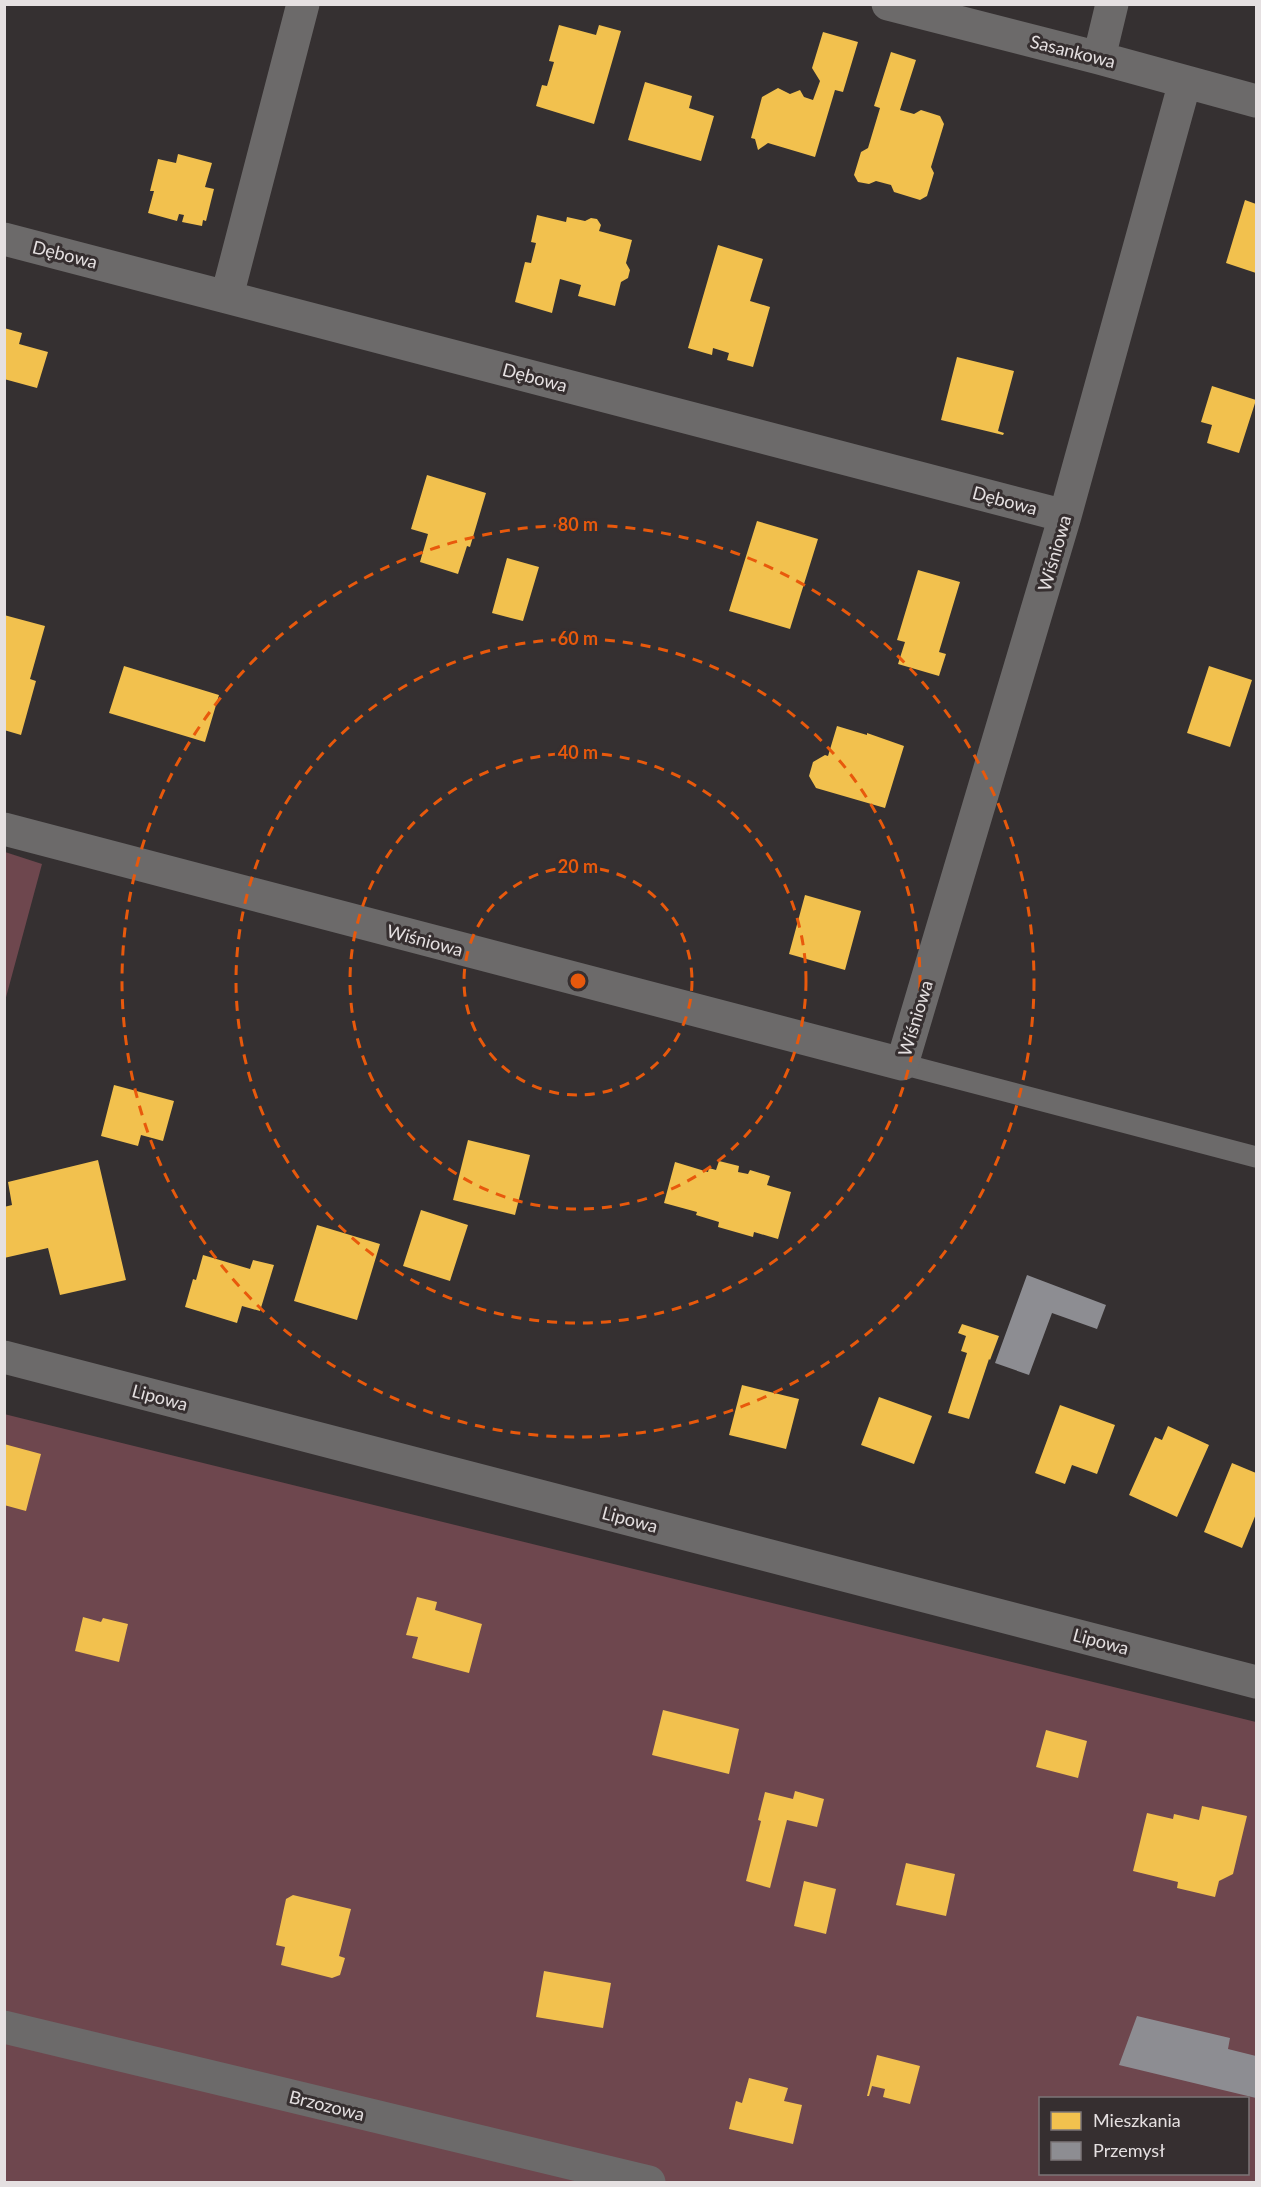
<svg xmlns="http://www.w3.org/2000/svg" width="1261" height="2187" font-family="Lato,sans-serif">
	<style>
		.green { fill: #6e474e; fill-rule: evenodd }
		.homes { fill: #f2c14e }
		.industry { fill: #8d8d92 }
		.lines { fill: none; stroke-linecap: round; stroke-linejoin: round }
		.service { stroke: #6c6a6a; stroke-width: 21 }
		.minor { stroke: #6c6a6a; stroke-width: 33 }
		.ring { fill: none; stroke: #e8590c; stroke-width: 3; stroke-dasharray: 10 8 }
		.labels { text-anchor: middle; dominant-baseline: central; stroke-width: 6; stroke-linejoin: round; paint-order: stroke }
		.street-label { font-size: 18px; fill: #e5e0e1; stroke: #362f30 }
		.centre { fill: #e8590c; stroke: #362f30; stroke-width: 3 }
		.ring-label { font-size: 18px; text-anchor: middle; font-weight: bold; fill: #e8590c; stroke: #362f30; stroke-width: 6; stroke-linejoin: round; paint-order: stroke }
	</style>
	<rect width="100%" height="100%" fill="#353031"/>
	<path class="green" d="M5,852L42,864L5,1001L4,852Z
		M4,1414L1256,1722V2182H5ZM1040,2098H1248V2174H1040Z"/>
	<path class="homes" d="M559,25L596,35L599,25L621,31L594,124L536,106L542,85L547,86L554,62L549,61Z
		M823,32L858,42L843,92L835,90L815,157L768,143L758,150L755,139L751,138L762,97L778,88L790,94L800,90L804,97L813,100L820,81L812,68Z
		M891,52L916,60L900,110L914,114L921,110L940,116L944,124L931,167L934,173L927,196L920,200L894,192L891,185L876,181L869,184L858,182L854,175L861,152L868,148L880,108L874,106Z
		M645,82L692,96L689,108L714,116L701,161L628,140Z
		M178,154L212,163L205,187L214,189L206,221L203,220L202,226L182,222L184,215L179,214L177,221L148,213L154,191H150L158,159L176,163Z
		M1245,200L1256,204V273L1226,263Z
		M537,215L566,222L567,217L585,221L591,218L597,219L601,225L599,231L632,240L626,263L630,270L628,278L621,282L615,306L578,296L581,285L560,279L552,313L515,302L525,262L531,263L536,243L531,242Z
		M718,245L763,259L750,301L770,307L753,367L727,360L729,353L713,348L712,355L688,348Z
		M4,328L22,333L19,344L48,352L37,388L4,379Z
		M957,357L1014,371L998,431L1004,433L1003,435L941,420Z
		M1212,386L1256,400L1239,453L1207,443L1212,425L1201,422Z
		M427,475L486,493L470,547L467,546L458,574L420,562L428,534L411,529Z
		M757,521L818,539L790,629L729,611Z
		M507,558L539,567L523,621L492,613Z
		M918,570L960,582L939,652L946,654L939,676L898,664L905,642L897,640Z
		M4,615L45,626L30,679L36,681L21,735L4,730Z
		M124,666L219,695L205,742L109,713Z
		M1209,666L1252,680L1230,747L1187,733Z
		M837,726L867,735V733L904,746L885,808L816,788L809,776L813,762L825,755L828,756Z
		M805,895L861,911L845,970L789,954Z
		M114,1085L174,1101L163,1141L141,1135L138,1146L101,1136Z
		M468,1140L530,1155L515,1215L453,1200Z
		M98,1160L126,1280L60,1295L48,1248L4,1258V1207L12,1205L8,1182Z
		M719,1161L739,1166L738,1172L748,1174L750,1170L770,1176L767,1185L791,1192L778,1239L754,1232L753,1237L718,1227L719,1222L696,1215L697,1212L664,1203L675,1162L708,1172L709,1168L716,1170Z
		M421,1210L468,1225L450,1281L403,1266Z
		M317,1225L380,1244L357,1320L294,1301Z
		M203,1255L250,1269L253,1260L274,1265L260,1311L242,1306L237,1323L185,1307L193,1279L196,1280Z
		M962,1324L999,1336L990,1360L989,1359L969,1419L948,1413L967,1353L961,1351L966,1336L958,1333Z
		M742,1385L799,1399L786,1449L729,1435Z
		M879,1397L932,1416L914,1464L861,1445Z
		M1060,1405L1115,1425L1097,1474L1072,1465L1065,1484L1035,1473Z
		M1168,1426L1209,1445L1177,1517L1129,1495L1155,1437L1162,1440Z
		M4,1444L41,1454L26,1511L4,1505Z
		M1232,1463L1256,1473V1514L1242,1548L1204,1532Z
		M417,1597L437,1602L435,1610L482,1624L469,1673L412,1658L418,1637L406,1635Z
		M83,1617L101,1622L103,1618L128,1624L119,1662L75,1651Z
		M663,1710L739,1729L729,1774L652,1755Z
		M1046,1730L1087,1741L1078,1778L1036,1767Z
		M795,1791L824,1799L817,1827L787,1820L770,1888L746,1881L761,1821L758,1820L765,1792L793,1799Z
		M1202,1806L1247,1816L1233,1874L1219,1881L1215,1897L1177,1888L1178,1882L1133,1871L1147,1813L1173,1819L1174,1814L1199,1820Z
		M906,1863L955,1874L946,1916L896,1905Z
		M804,1881L836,1889L826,1934L794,1926Z
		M293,1895L351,1909L339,1956L345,1958L340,1975L332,1978L281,1965L285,1947L276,1945L286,1899Z
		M544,1971L611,1983L603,2028L536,2017Z
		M877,2055L920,2066L910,2104L883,2097L885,2089L872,2086L869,2096H867Z
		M749,2078L788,2088L784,2101L802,2105L793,2144L729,2129L736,2101L742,2103Z"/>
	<path class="industry" d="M1027,1275L1106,1305L1097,1329L1052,1313L1029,1375L995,1363Z
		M1137,2016L1230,2038L1228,2049L1256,2056V2098L1119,2065Z"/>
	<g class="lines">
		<path class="service" d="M902,1064L1256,1157"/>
		<path class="minor" d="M888,4L1099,58L1256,101
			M1099,58L1112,4
			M4,239L1065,516
			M227,296L303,4
			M4,829L902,1064L1065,516L1185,82
			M4,1357L1256,1682
			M4,2027L649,2182"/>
	</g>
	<g class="ring">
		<circle cx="578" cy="981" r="114"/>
		<circle cx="578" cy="981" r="228"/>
		<circle cx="578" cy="981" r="342"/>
		<circle cx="578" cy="981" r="456"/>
	</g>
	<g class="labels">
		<g class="street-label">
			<text transform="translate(1073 51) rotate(14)">Sasankowa</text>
			<text transform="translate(65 254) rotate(14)">Dębowa</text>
			<text transform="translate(535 377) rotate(15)">Dębowa</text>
			<text transform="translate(1005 500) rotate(15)">Dębowa</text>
			<text transform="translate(1054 553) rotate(-74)">Wiśniowa</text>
			<text transform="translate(425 940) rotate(15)">Wiśniowa</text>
			<text transform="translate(915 1018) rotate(-73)">Wiśniowa</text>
			<text transform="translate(160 1397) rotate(15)">Lipowa</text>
			<text transform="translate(630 1519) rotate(15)">Lipowa</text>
			<text transform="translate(1101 1641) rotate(15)">Lipowa</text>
			<text transform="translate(327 2105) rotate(14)">Brzozowa</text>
		</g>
	</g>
	<circle cx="578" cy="981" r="9" class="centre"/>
	<g class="ring-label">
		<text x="578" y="531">80 m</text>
		<text x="578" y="645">60 m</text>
		<text x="578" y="759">40 m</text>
		<text x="578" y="873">20 m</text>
	</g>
	<rect width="1261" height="2187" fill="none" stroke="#e5e0e1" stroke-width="12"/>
	<rect x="1039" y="2097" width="210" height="78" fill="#362f30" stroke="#7c7677" stroke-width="1.5"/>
	<rect x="1051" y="2112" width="30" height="18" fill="#f2c14e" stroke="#7c7677" stroke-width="1.5"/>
	<text x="1093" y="2127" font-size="18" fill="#e5e0e1">Mieszkania</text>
	<rect x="1051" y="2142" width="30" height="18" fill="#8d8d92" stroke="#7c7677" stroke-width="1.5"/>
	<text x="1093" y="2157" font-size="18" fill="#e5e0e1">Przemysł</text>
</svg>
